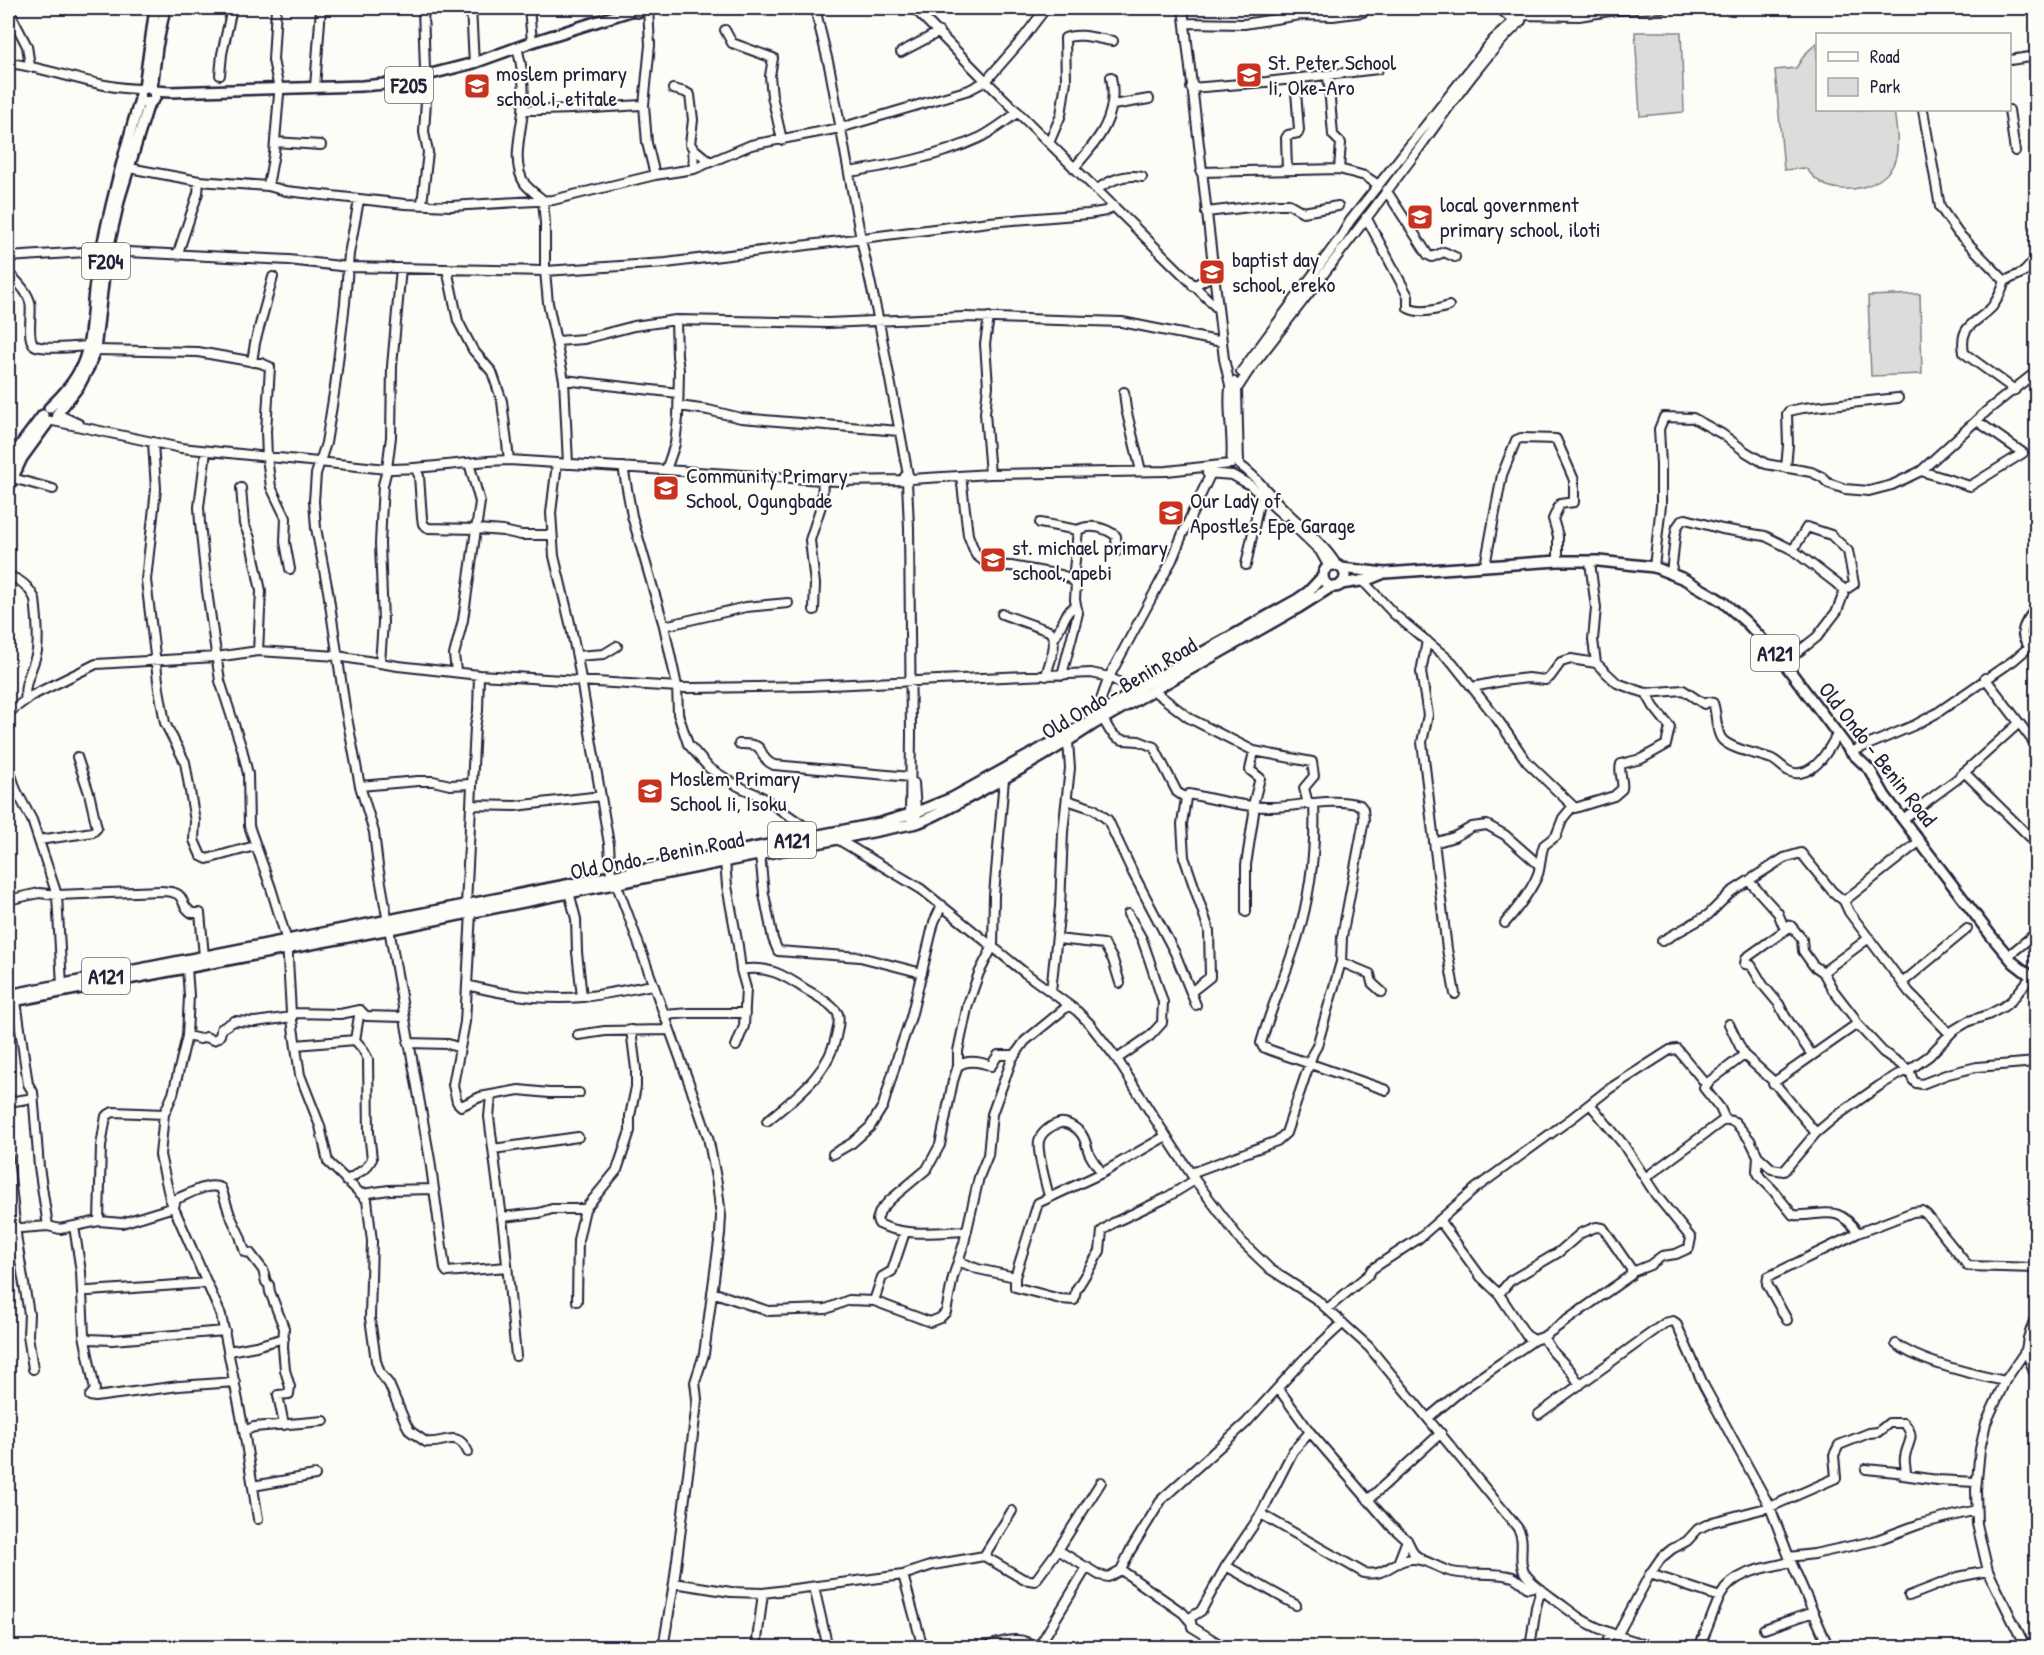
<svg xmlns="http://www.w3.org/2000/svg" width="2044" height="1655" font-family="'Patrick Hand',sans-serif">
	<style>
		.green { fill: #dddcdb; stroke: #807f8b; stroke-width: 1.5 }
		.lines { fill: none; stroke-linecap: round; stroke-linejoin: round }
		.minor-casing { stroke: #22223b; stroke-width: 12 }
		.major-casing { stroke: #22223b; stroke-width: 14 }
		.minor { stroke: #fdfcf7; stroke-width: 8 }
		.major { stroke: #fdfcf7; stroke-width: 9 }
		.labels { text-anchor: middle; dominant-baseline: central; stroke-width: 4.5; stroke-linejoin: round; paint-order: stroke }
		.shield { fill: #fdfcf7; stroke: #646373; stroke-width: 1.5 }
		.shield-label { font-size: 21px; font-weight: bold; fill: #22223b }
		.poi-label { font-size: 22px; fill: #22223b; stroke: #fdfcf7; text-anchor: start }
		.street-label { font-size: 22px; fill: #22223b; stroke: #fdfcf7 }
	</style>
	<rect width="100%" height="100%" fill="#fdfcf7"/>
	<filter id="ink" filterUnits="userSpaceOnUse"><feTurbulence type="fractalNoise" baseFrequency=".0167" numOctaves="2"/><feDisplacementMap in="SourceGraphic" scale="12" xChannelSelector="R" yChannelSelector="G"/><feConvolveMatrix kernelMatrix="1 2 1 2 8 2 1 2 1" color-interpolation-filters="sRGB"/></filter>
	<g filter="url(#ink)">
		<path class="green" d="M1635,32H1681L1684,112L1640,116Z
			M1817,43L1818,110H1894C1896,127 1901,149 1893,165C1881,187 1849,194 1827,186C1818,182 1811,175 1806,168L1784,170L1775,70L1796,68L1805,54Z
			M1920,294L1922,374L1871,376L1868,296Z"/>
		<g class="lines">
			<defs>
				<path id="minor" d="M276,8L273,60L279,89
					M471,8L474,63
					M529,8L532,42
					M648,8L650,45L644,105L647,143L655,175
					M815,8L830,70L861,239L879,322L908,475
					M914,8L986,81L1218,309
					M1183,8L1224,359L1230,385
					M1499,8L1515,22L1521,21L1522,17L1517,14L1514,15L1513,19
					M8,9L27,46L30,66
					M1521,15L1579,16L1616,10L1662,8
					M1185,23L1244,24L1300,15L1333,16L1363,12
					M725,30L732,43L773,58L770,76L772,96L782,140
					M518,51C523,71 525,91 523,111C521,133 511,164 525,184C530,190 537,195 543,200L545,223V271L548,303L564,380L568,464
					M901,52L939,32
					M2010,60L2036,56
					M8,63C53,68 96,89 142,89
					M220,75L222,54L232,8
					M1328,75L1333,135L1341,143L1339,169
					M315,87L321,8
					M1191,88L1266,82L1378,69
					M673,89L685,92L690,95L693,120L690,144L693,148L710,162
					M1113,105L1149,99
					M523,110C564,111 603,107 644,105
					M1923,110L1940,207L1958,233L2005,281C2002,290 1998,299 1992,307C1975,325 1959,324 1964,353L2015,390
					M2009,110L2015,151
					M275,142L321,145
					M1049,143L1061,115L1066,81L1065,38C1079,32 1098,39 1113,41
					M693,148L694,169
					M129,168L199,181L268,186L286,191L405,204L451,206L553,200L655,175L694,169L751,145L840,128L969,90L986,81L1021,41L1046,8
					M1074,168C1098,140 1119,117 1111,77
					M1287,170L1286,138L1288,135L1298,133L1299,130L1295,79
					M849,172C893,165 938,157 979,138C993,131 1006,121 1018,112
					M1201,172L1339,169L1365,176L1377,184
					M268,186L274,153L279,94
					M1096,190C1110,180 1125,173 1142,177
					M1386,190L1428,255L1432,257L1444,252L1455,257
					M359,200L349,254L345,303L335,387L326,443L316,474L314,501L316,528L328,591L345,707L360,786L374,832L378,866L430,1160L445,1269L447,1272L507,1267
					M422,204L428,152L424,132L426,101L423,8
					M1206,212L1277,204H1289L1303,212L1338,206
					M1366,217L1408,296V308C1419,314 1437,310 1449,306
					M108,251L289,260L348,267L545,271L666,263L989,222L1088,214L1106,211L1113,206
					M178,253L198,193L199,181
					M8,257L101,251
					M447,269L458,321L473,350L492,372L502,401L509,460
					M8,273C16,280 27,291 30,302C33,312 25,342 36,346C48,350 74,347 88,346
					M2005,281L2024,272L2036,259
					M1193,286L1214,275
					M989,317L985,344L988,386L985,413L990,474
					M557,341L584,339L634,326L676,320L828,323L965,317L1122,322L1222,342
					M95,350L198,352L261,363L270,367L266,431L267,458L271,487L286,518L285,542L290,569
					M252,362L255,343L273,277
					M1241,372L1340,238L1350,221L1493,40L1514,21
					M564,380L678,393
					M1238,387L1234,382L1230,387L1233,391L1237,389L1248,372C1304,300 1360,227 1415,154C1447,110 1481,59 1520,22
					M1230,388C1227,413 1234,438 1231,464
					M1237,389L1239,464
					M1124,392L1126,409L1141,471
					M679,406L708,410L741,418L899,431
					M57,416H62L79,424
					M53,421L181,448L387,469C428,469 468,461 509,460L838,481L904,480
					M153,442L156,489L146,580L159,689L165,723L185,762L195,821L194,840L201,856L207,859L255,846
					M206,451L199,507L200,523L207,591L220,681L242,749L248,774L249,826L271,888L287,941L291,1013L300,1075L320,1126L328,1162L367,1200L372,1241L370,1318L376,1361L380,1373L389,1384L406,1424L410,1431L426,1442C444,1445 457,1428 468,1452
					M557,463L551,513L554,556L570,623L578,662L609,844L611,876L616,883L630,920L692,1091L708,1137L717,1183L721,1216L720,1234L704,1354L695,1382L697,1399L696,1411L674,1583L663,1648
					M1241,466C1256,476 1267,492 1280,505C1300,526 1323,542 1338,567
					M623,467L632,516L664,626L677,686L678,714L688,744L709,768L738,786L762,797L817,835
					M1786,468L1788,445L1787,414L1789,411L1803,408L1898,398
					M416,469L419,476L422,518L423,524L428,528L477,529L503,531L521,535H552
					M666,470L675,444L678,418L679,370L677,356L676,320
					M1921,471L1970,486L2023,453L1977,421
					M1207,473L1232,475
					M961,476L968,535L976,555L989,565L1011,566L1061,575L1069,578L1076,583L1075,600L1078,613L1062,675
					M1234,476L1250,485L1284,516
					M12,478L53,489
					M911,479L990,474L1167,471L1230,464
					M907,481L911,479L908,475L905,476L904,479L907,481L909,528L911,734L910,817
					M241,488L244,524L250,538L261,591L258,651
					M1040,523L1078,530
					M1294,526L1320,551L1329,567
					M1590,562L1596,608L1593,640L1596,663
					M1246,565L1258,508L1264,496
					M1485,566L1502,475L1516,440L1521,438L1556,439L1574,480V502L1560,504L1553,519L1558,536V561
					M1654,567L1661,505V465L1659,429L1664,417L1693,418L1722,434L1746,452L1766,464L1811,472L1822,477L1828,483L1845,489L1869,491L1892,485L1921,471L1989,409L2036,372
					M1671,574L1675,537L1677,527L1682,520L1686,519L1722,529L1765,536L1793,550L1845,590
					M8,576C20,579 29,587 35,599C37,616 39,634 37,651C34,667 22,684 26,700
					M1073,580L1078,530C1090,523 1106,528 1116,536L1117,551
					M1362,580L1394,614L1452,662L1498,720L1527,762L1573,806
					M2036,608C2022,626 2015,637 2036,652
					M814,610L815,584L810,540L822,503L823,479
					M1002,614L1049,631C1060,641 1049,662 1046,676
					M664,626L746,607L788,603
					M1055,637L1068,612L1076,605
					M1427,641L1421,672L1428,715L1422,742L1447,949L1455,994
					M577,656L604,654L617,646
					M380,663L383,622L380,544L382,503L383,485L387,469L391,437L392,366L401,268
					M1784,663L1817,637L1837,611L1845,590L1854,584L1848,551L1831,535L1807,527L1793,550
					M456,671L454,655L463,620L480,502L469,463
					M1985,678L2036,745
					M1473,687L1502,681L1528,678L1545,680L1550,677L1561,662L1571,659L1596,663L1617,683L1636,690L1646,693L1683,690L1704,704L1708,702L1713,703C1717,713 1715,728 1721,738C1728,749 1759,754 1772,759C1782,764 1787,775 1800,773C1818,770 1829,749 1837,735
					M1154,691L1189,718L1254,751L1312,762L1314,776L1304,788L1308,804
					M8,713L31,696L96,664L216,657L258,651L337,656L398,666L479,675L695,688L808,686L1091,673L1109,677L1135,691
					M1100,714L1110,731L1116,737L1123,740L1139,741L1154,747L1177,792L1186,798
					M1095,716L1109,677L1172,560L1183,533L1211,473
					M739,744C771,743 754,756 774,765L910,777
					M1851,752L1915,725L1937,713L2014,660L2029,647
					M8,765L16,790L32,820L57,895L62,985
					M1964,772L2036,843
					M914,783L917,823
					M360,786L418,781H433L450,785L472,784
					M1186,798L1189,794C1214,799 1243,807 1267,807C1298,808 1330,796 1360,805L1363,809L1364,820L1342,937L1341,962L1317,1046L1313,1053L1286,1133L1277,1141L1191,1173
					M1186,798L1182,824L1184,857L1209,930L1210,977L1191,992
					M1067,800L1094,809L1108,820L1133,873L1175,953L1196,1005
					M1314,803C1316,849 1310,896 1297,939C1286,974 1271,1008 1261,1043L1263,1047L1270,1050L1386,1090
					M471,805L515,806L601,796
					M1903,819L1957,779L2019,723
					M834,837L921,889L1025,973L1077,1011L1089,1023L1117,1059L1149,1110L1195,1180L1242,1242L1270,1269L1316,1299L1369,1347L1517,1527C1527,1541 1517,1558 1524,1572C1530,1582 1542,1590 1551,1597C1561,1604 1571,1612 1581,1619C1604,1633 1633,1641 1659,1648
					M39,840L93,832L97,828L89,793L77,757
					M1434,843L1454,837L1472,827L1487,825L1505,835L1538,864
					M760,854L764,894L773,939L778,951L860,957L922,973
					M725,861L727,886L738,946L741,970L746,988L744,1026L736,1046
					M1749,881L1778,913L1783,925L1791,926L1802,939L1803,951L1813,965L1823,972L1833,990L1853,1016L1857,1024L1883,1052L1909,1070L1913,1080L1916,1083L1922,1084L1948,1074L1977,1067L2036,1062
					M569,892L576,919L577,952L582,997
					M8,900L39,893L57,895L161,891C190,892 176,902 192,913H200L204,956
					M1844,901L1920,841
					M466,905L475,727L478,711L479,675
					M471,912L465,1022L453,1085L457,1102L461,1106L480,1097L519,1090L549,1093H579
					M1246,912V865L1254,813L1253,805L1260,778L1250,770L1254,751
					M1505,923C1517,909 1531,892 1538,874C1541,865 1540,855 1544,845L1556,836L1563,818L1573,806L1575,808L1614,796L1622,789C1624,780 1618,773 1621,764L1641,759L1666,745L1670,727L1654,707L1646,693
					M1791,926L1746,958L1745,964L1751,965L1763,985L1779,1004L1785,1016L1812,1055
					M1057,939L1104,944L1113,960L1120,983
					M1662,941L1708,915L1731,892L1784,858L1801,853L1832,891L1844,901L1849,912L1909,992L1950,1034
					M2008,956L2036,933
					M1341,962L1370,974L1372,983L1382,992
					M187,968L189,996L187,1036L173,1094L164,1114L160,1155L170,1199L221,1315L244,1431L258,1519
					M741,970C767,965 784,975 805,989C814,994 834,1005 838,1014C840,1020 838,1027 837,1032C830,1073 797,1096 767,1121
					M1823,972L1869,938
					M1902,983L1967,929
					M467,985C504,995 545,1000 583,997C607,994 630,989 653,985
					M1051,991L1060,907L1063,832L1070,768L1068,742
					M16,1001L28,1084L33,1092L39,1167L48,1226
					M291,1013L340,1014L360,1010L366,1016L403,1017
					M664,1015L690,1013H745
					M1729,1024L1744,1055L1772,1080L1816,1133
					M578,1035L605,1031L669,1030
					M187,1036L200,1039L206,1037L213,1040C219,1038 221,1036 221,1029L234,1021L255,1022L292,1017
					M408,1043L448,1044L460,1048
					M296,1045L355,1040
					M1744,1055L1710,1081L1704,1088L1720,1108L1725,1119L1735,1122L1750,1140L1758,1156L1757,1171L1760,1177L1772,1189L1793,1215C1823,1217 1837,1202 1858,1233
					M1117,1059L1150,1036L1162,1023L1163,1002L1149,959L1142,939L1128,914
					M958,1066C968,1059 981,1062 991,1066L998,1055H1013
					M1773,1083L1857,1024
					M491,1096L489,1117L504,1234L516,1356
					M8,1102L34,1098
					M1590,1104L1623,1144L1656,1195L1691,1238L1689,1248L1676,1254L1662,1256L1650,1265L1635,1271L1631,1269
					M493,1149L578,1137
					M833,1154L852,1143L870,1127L883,1106L900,1049L911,1017L934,922L942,905
					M1758,1156L1772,1169L1784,1171L1816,1133L1835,1117L1879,1086L1897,1075L1909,1070L1929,1056L1954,1030L1969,1021L1988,1015L2003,1007L2011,1001L2032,976
					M8,1157L17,1242L29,1314L28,1335L33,1369
					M1645,1178L1725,1119
					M346,1181L366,1168L372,1159L369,1132L368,1059L362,1048L355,1040L360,1010
					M362,1194L389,1190L433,1189
					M1049,1196C1046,1185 1037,1151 1039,1141C1041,1132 1052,1125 1060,1123C1067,1122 1075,1127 1080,1132C1086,1139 1086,1146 1089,1153C1092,1160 1098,1167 1102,1173
					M502,1217L539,1213L552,1209H585
					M99,1221L101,1146L106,1116L113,1112L164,1114
					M1440,1221L1481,1277L1499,1294L1526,1335L1534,1340L1543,1337L1552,1351L1570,1370L1580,1385
					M74,1226L81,1272L84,1335L95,1390L90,1396L95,1397L179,1386L235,1382
					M8,1229L48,1226L60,1229L99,1221L122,1223L174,1207L176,1199C190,1194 207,1182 221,1188L230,1215L240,1236L245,1252L250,1253L263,1270L266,1282L269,1285L270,1292L284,1328L283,1347L285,1370L290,1387L289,1394L278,1395L284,1425
					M967,1231C938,1232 905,1237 879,1224L877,1220L880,1211L890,1200L927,1169L940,1145L953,1081L958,1066V1051L968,1004L979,973L993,946L994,895L1004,779
					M958,1261L978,1269L1015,1277V1287L1060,1299L1074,1300L1076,1290L1100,1251L1102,1231L1113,1223L1164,1199L1195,1180
					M1015,1277L1038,1203L1102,1173L1166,1136
					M82,1287V1291H89L207,1283
					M712,1292L768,1311L826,1309L849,1300L874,1301L930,1322L940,1318L946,1312L953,1277L964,1243L979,1177L988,1155L992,1114L1012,1059L1025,1041L1069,1005
					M1499,1294L1510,1281L1559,1252L1581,1233L1596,1227L1603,1228L1631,1269V1275L1543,1337
					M577,1301L578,1240L585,1209L617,1170L630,1131V1116L636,1087V1069L631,1030
					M874,1301L882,1277L892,1271L905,1232
					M1327,1309L1369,1274L1372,1269L1418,1239L1476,1188L1572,1118L1609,1089L1670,1050L1677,1049L1706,1084
					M1787,1320L1767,1284L1768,1277L1858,1233L1913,1212L1922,1211L1927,1215L1968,1266L2036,1268
					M84,1335L88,1339L112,1340L225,1331
					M1896,1344C1919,1362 1976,1375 2005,1381
					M2026,1350L2036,1378
					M229,1351L256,1346L284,1338
					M1278,1388L1310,1432L1390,1525L1407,1540L1414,1554L1421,1559
					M1539,1414L1665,1323L1673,1321L1676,1323L1704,1386L1770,1507L1789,1557L1829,1648
					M1428,1418L1462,1390L1534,1340
					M244,1431L254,1427L324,1421
					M1866,1469L1906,1473L1903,1475L1937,1480L1976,1482
					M253,1486L315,1475
					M1368,1500L1441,1433
					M1261,1514L1364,1573C1387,1577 1392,1560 1412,1559C1426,1558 1438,1569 1452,1572C1471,1576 1494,1571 1513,1577C1519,1580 1523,1584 1528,1588L1537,1586
					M1058,1550L1101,1482
					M984,1556L1012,1511
					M1789,1557L1814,1554L1874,1541L1920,1524L1976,1510
					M1398,1563L1407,1540
					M1226,1566L1296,1605
					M1121,1570L1183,1613L1191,1622L1192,1627L1226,1648
					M1650,1574L1720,1597
					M903,1575L923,1648
					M674,1583L731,1592L763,1593L903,1575L933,1565L984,1556L1023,1579L1035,1581L1058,1550L1099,1575L1108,1577L1121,1570L1130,1551L1162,1499L1246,1423L1303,1360L1343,1323
					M814,1587L828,1648
					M1909,1596L1958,1577L1988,1571
					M1188,1619L1201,1611L1226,1566L1261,1514L1293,1451L1310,1432
					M1764,1629L1814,1612
					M1618,1634L1650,1574L1661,1558L1672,1549L1687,1541L1698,1529L1712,1522L1770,1507L1836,1478L1834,1455L1839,1445L1869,1433L1878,1432L1889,1423H1904C1917,1437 1907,1443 1905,1457C1904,1462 1906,1468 1906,1473
					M756,1648L763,1593
					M981,1648C997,1644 1023,1632 1033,1648
					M1038,1648L1087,1567
					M1530,1648L1536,1607L1541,1589
					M1607,1648L1609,1632
					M1698,1648C1708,1631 1712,1612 1721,1595C1734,1571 1766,1568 1791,1562
					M2026,1648L1988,1571L1977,1524L1976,1490L1980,1449L1986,1423L2005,1381L2026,1350L2028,1338L2036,1315"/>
				<path id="major" d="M637,12L652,8
					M144,87L155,8
					M152,88L157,47L165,8
					M154,91L155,98L151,102L145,103L140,99V91L147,87L154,91L170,92L362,86L396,83L474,63L532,42L640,8
					M49,408C62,396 75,382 82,365C93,340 91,309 95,283C106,221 122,159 140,99
					M57,414L79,386L89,367L95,350L106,258L120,197L148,106L151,102
					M8,449L20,448
					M8,469L22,443L43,415
					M8,488L22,458L49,421
					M1323 576a11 11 0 1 1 22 0a11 11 0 1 1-22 0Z
					M1341,568L1385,573L1558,561H1599L1654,567L1684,579L1712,595L1723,602L1747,623L1784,663L1851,752L1870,770L1885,796L1992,937L2014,963L2036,980
					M1341,584L1367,580L1382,574
					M8,995L880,823L917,812L952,798L1080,727L1144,685L1298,599L1308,592L1323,576
					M8,1002L390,929L917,823C939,815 958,803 979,792C1018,771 1057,749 1094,724L1298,608L1331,587"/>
			</defs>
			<use href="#minor" class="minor-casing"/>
			<use href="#major" class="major-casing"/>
			<use href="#minor" class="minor"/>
			<use href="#major" class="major"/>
		</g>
	</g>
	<defs>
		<symbol id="school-square" viewBox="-11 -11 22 22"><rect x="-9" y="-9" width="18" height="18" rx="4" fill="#c8321e" stroke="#fdfcf7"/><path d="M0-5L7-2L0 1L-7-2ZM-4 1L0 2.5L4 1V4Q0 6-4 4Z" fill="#fff"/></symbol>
	</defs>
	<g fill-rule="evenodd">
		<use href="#school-square" x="1234" y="60" width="30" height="30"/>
		<use href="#school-square" x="462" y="71" width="30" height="30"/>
		<use href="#school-square" x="1405" y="202" width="30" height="30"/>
		<use href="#school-square" x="1197" y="257" width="30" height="30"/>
		<use href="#school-square" x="651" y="473" width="30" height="30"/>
		<use href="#school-square" x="1156" y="498" width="30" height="30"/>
		<use href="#school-square" x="978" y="545" width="30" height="30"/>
		<use href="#school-square" x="635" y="776" width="30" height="30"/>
	</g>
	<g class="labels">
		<g class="shield">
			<rect x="385" y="67" width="48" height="36" rx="4.5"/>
			<rect x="82" y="243" width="48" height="36" rx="4.5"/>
			<rect x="1751" y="635" width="48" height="36" rx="4.5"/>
			<rect x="768" y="822" width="48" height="36" rx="4.5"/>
			<rect x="82" y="958" width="48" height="36" rx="4.5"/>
		</g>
		<g class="shield-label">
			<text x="409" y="85">F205</text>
			<text x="106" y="261">F204</text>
			<text x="1775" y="653">A121</text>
			<text x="792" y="840">A121</text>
			<text x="106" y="976">A121</text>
		</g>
		<g class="poi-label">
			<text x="1268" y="62">St. Peter School<tspan x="1268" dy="25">Ii, Oke-Aro</tspan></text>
			<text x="496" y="73">moslem primary<tspan x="496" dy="25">school i, etitale</tspan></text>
			<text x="1440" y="204">local government<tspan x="1440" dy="25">primary school, iloti</tspan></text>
			<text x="1232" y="259">baptist day<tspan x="1232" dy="25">school, ereko</tspan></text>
			<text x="686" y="475">Community Primary<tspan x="686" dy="25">School, Ogungbade</tspan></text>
			<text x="1190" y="500">Our Lady of<tspan x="1190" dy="25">Apostles, Epe Garage</tspan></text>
			<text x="1012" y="547">st. michael primary<tspan x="1012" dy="25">school, apebi</tspan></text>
			<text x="670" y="778">Moslem Primary<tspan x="670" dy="25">School Ii, Isoku</tspan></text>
		</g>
		<g class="street-label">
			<text transform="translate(1119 688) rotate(-31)">Old Ondo - Benin Road</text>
			<text transform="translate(1878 754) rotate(52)">Old Ondo - Benin Road</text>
			<text transform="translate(657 855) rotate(-11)">Old Ondo - Benin Road</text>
		</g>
	</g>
	<rect width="2044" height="1655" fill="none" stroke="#fdfcf7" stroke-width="30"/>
	<rect x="15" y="15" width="2014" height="1625" fill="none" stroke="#22223b" stroke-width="2" filter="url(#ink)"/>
	<rect x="1816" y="33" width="195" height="78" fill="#fdfcf7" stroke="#a5a5ac" stroke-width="1.5"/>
	<rect x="1828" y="52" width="30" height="9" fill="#fdfcf7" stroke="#a5a5ac" stroke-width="1.5"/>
	<text x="1870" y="63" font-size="18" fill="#22223b">Road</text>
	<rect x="1828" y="78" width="30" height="18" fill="#dddcdb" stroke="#a5a5ac" stroke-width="1.5"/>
	<text x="1870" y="93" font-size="18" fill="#22223b">Park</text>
</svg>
